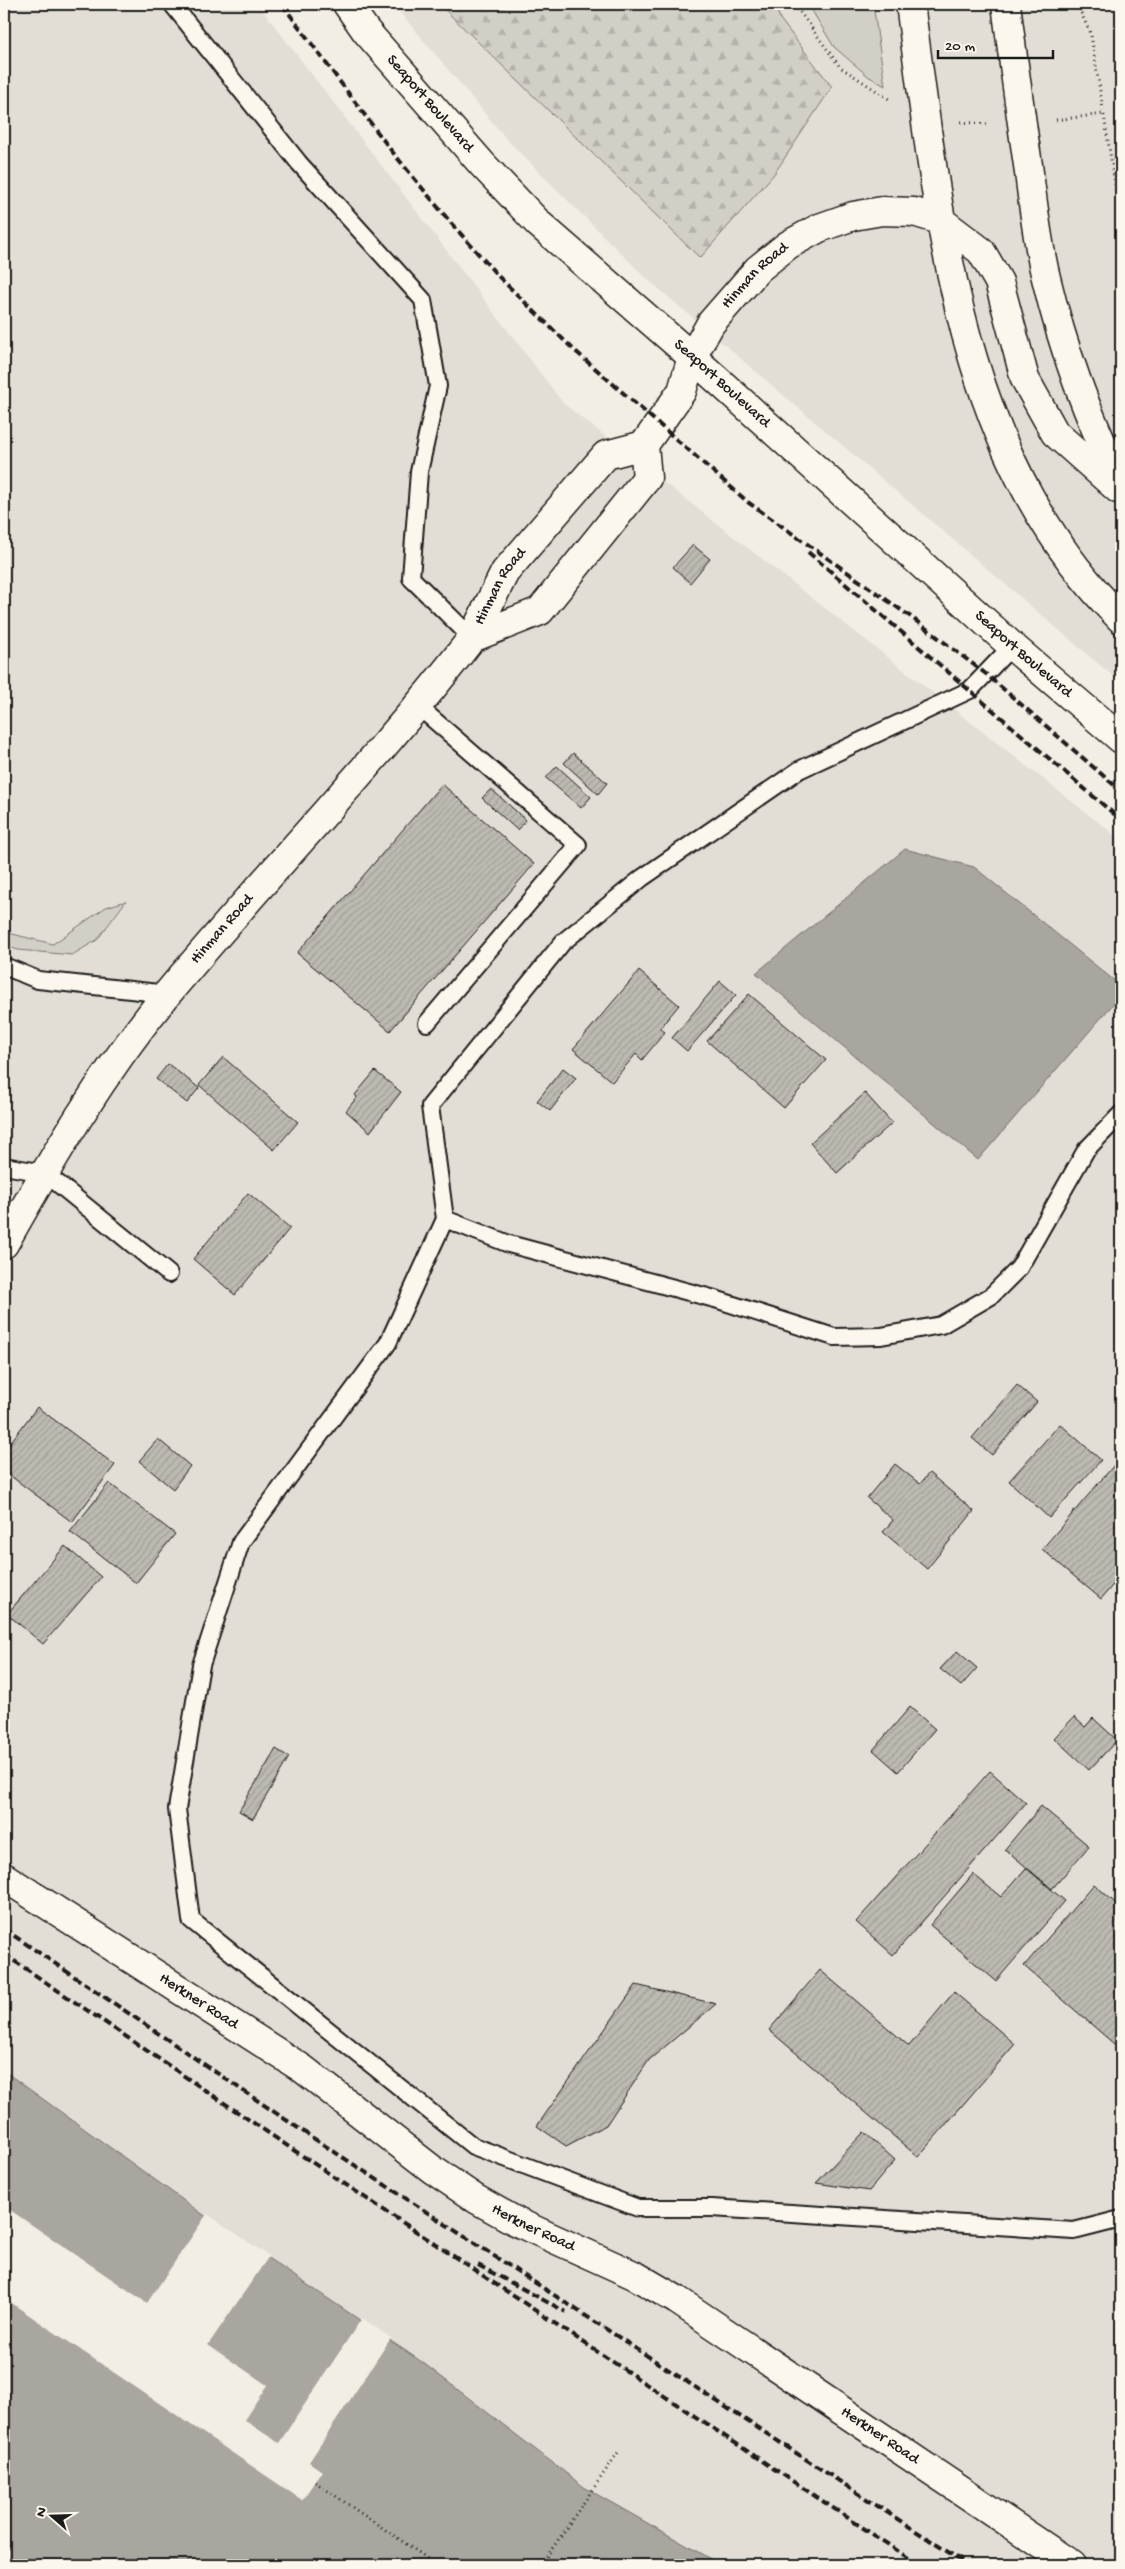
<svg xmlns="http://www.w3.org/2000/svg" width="1125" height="2569" font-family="'Gochi Hand',sans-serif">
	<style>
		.built { fill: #e2ded5 }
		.green { fill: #d2cfc6; stroke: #777671 }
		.forest { fill: url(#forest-firs); stroke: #777671 }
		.water { fill: #a9a6a0; stroke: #716f6b }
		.pier { fill: #f2eee4 }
		.building { fill: url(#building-hatch); stroke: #1c1c1c }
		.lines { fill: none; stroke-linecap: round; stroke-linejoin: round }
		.lane-casing { stroke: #1c1c1c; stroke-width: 20 }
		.street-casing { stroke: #1c1c1c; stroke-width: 31 }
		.secondary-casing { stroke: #1c1c1c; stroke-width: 31 }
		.path { stroke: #1c1c1c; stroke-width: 3; stroke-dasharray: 1 4; stroke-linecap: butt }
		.lane { stroke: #fbf7ec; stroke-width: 16 }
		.street { stroke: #fbf7ec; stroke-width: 28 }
		.secondary { stroke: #fbf7ec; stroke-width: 28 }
		.rail { stroke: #1c1c1c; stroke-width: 4; stroke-dasharray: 8 4; stroke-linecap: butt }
		.labels { text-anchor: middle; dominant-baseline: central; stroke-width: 4; stroke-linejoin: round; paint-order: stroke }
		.street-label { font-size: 16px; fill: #1c1c1c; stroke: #fbf7ec }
	</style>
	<defs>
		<pattern id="forest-firs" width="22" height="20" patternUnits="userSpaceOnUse" patternTransform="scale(1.25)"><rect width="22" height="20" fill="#d2cfc6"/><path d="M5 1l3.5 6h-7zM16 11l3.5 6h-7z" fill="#b4b1aa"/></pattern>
		<pattern id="building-hatch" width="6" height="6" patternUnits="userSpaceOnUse" patternTransform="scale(1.25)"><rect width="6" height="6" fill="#bdbab1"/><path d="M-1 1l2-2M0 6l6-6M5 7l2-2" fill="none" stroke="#a29f98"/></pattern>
	</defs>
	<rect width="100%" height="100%" fill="#f2eee4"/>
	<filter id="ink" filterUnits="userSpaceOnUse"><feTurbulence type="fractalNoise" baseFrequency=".02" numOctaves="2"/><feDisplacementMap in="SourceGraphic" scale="10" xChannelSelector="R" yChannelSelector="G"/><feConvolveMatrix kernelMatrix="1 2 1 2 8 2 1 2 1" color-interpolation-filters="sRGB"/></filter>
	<g filter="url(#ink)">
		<path class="built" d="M4,4H258L564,404L1121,840V2565H721L584,2487L422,2362L201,2213L4,2071Z
			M393,4H1121V683L645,277L509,142Z"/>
		<path class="green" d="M808,4H873L885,86L868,76L834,47Z
			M126,901L97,940L72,955L18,950L4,945V932L53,944L106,907Z"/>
		<path class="forest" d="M439,4H775L780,19L832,87L774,174L700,258Z"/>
		<path class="water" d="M905,849L974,867L1121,986V995L978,1160L756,973Z
			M4,2071L201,2213L422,2362L584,2487L721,2565H4Z"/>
		<path class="pier" d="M4,2206L147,2303L207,2214L269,2256L208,2345L267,2385L244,2420L279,2443L362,2318L391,2338L309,2462L322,2471L302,2500L4,2298Z"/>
		<path class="building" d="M693,545L710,559L690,583L673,567Z
			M573,753L607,783L598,794L564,763Z
			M557,766L591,797L581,808L546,778Z
			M442,784L534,864L390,1031L297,953Z
			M491,789L526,820L517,830L482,798Z
			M639,971L679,1005L660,1028L665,1032L642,1060L636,1054L612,1082L573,1049Z
			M720,981L736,995L687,1051L672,1038Z
			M749,994L826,1060L784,1108L707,1041Z
			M223,1057L298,1122L274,1150L199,1085Z
			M168,1064L199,1088L187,1103L156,1079Z
			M563,1068L576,1078L550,1111L537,1101Z
			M375,1071L401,1092L370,1132L346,1111L357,1097L355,1095Z
			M865,1093L892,1123L837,1173L810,1143Z
			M248,1193L290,1228L235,1295L193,1259Z
			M1017,1385L1037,1402L992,1455L972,1438Z
			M37,1407L115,1465L72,1522L4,1471V1451Z
			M1060,1424L1101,1460L1049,1518L1009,1481Z
			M158,1439L190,1466L173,1489L139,1461Z
			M1121,1457V1575L1101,1599L1042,1549Z
			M895,1464L920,1484L929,1473L974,1511L927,1569L883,1532L893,1520L867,1498Z
			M109,1483L175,1534L136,1583L70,1532Z
			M65,1546L101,1577L43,1644L7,1614Z
			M957,1651L977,1668L961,1686L940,1669Z
			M910,1707L935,1729L898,1772L873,1750Z
			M1074,1717L1085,1727L1093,1718L1117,1740L1089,1770L1054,1738Z
			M276,1749L289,1757L253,1819L239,1811Z
			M990,1771L1026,1803L893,1955L856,1922Z
			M1041,1806L1089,1846L1052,1889L1005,1849Z
			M1026,1868L1065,1901L996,1981L930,1925L973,1874L1001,1897Z
			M1094,1884L1121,1908V2050L1024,1966Z
			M820,1970L909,2046L954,1992L1015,2044L918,2157L769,2030Z
			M636,1985L716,2004L649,2060L606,2125L566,2146L537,2126Z
			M864,2132L895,2160L869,2191L816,2183Z"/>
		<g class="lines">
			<defs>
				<path id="lane" d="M172,4L299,163L423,300L438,386L419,472L411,578L472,638
					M1012,646L970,690L799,770L642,878L563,942L430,1106L445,1219L509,1244L715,1299L834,1337L881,1336L941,1325L991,1296L1019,1268L1086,1150L1121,1114
					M419,707L578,845L427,1023
					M4,966L38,980L168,994
					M4,1166L45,1173L169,1274
					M445,1219L388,1343L241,1542L201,1665L177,1809L191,1920L473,2146L638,2208H712L1074,2231L1121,2219"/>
				<g id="street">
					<path id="s1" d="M347,4L366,31L482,164L539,224L692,357L1012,646L1121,739"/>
					<path id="s2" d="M644,445L647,478L540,611L472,638L505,572L606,455L644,445L682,391L692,357L711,323L758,269L788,245L819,228L853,216L882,211L914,212L940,220"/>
					<path id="s3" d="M4,1244C53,1157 104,1070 168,993C268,873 377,761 472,638"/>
					<path id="s4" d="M4,1877L303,2069L433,2170L476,2199L517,2222L636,2276L677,2300L1072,2565"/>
				</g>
				<path id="secondary" d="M910,4C940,221 957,455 1121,619
					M1006,4C1013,58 1020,112 1028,165C1033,203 1037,241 1046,278C1063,349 1088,418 1121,484
					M940,220L981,251L999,282L1025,379L1055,433L1118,489"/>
			</defs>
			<use href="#lane" class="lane-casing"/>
			<use href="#street" class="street-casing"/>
			<use href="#secondary" class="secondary-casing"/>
			<path class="path" d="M794,4L840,67L889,99
				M1077,4L1091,35L1121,221
				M1080,10L1095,4
				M1056,120L1103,114
				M961,122L987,124
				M315,2482L437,2565
				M541,2565L619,2451"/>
			<use href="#lane" class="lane"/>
			<use href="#street" class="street"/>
			<use href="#secondary" class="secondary"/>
			<path class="rail" d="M282,4L390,149L451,223L499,277L573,349L749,503L911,617L986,674L1121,791
				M808,552L1121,820
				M4,1929L307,2134L968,2565
				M4,1954L295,2151L919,2565
				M478,2265L566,2312"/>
		</g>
	</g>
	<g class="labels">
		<g class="street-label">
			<text stroke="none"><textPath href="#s1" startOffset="130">Seaport Boulevard</textPath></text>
			<text stroke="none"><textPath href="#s2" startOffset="750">Hinman Road</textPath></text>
			<text stroke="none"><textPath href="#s1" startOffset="535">Seaport Boulevard</textPath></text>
			<text stroke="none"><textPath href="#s2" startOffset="336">Hinman Road</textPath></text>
			<text stroke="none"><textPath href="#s1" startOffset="940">Seaport Boulevard</textPath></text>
			<text stroke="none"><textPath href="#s3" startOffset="384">Hinman Road</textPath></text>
			<text stroke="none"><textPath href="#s4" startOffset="231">Herkner Road</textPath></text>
			<text stroke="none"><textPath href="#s4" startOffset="636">Herkner Road</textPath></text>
			<text stroke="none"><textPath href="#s4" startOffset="1041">Herkner Road</textPath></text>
		</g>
	</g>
	<rect width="1125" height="2569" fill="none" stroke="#fbf7ec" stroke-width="20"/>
	<rect x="10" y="10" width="1105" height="2549" fill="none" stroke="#1c1c1c" stroke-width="2" filter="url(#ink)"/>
	<g transform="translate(52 2516) rotate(290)" stroke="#fbf7ec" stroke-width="4" paint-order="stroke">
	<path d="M0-4L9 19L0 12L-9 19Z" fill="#1c1c1c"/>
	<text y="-8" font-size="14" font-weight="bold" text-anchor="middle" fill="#1c1c1c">N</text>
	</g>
	<path d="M938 50v8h115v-8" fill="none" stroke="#1c1c1c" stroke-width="2.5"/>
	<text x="945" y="50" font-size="15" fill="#1c1c1c" stroke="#fbf7ec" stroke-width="4" paint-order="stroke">20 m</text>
</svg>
